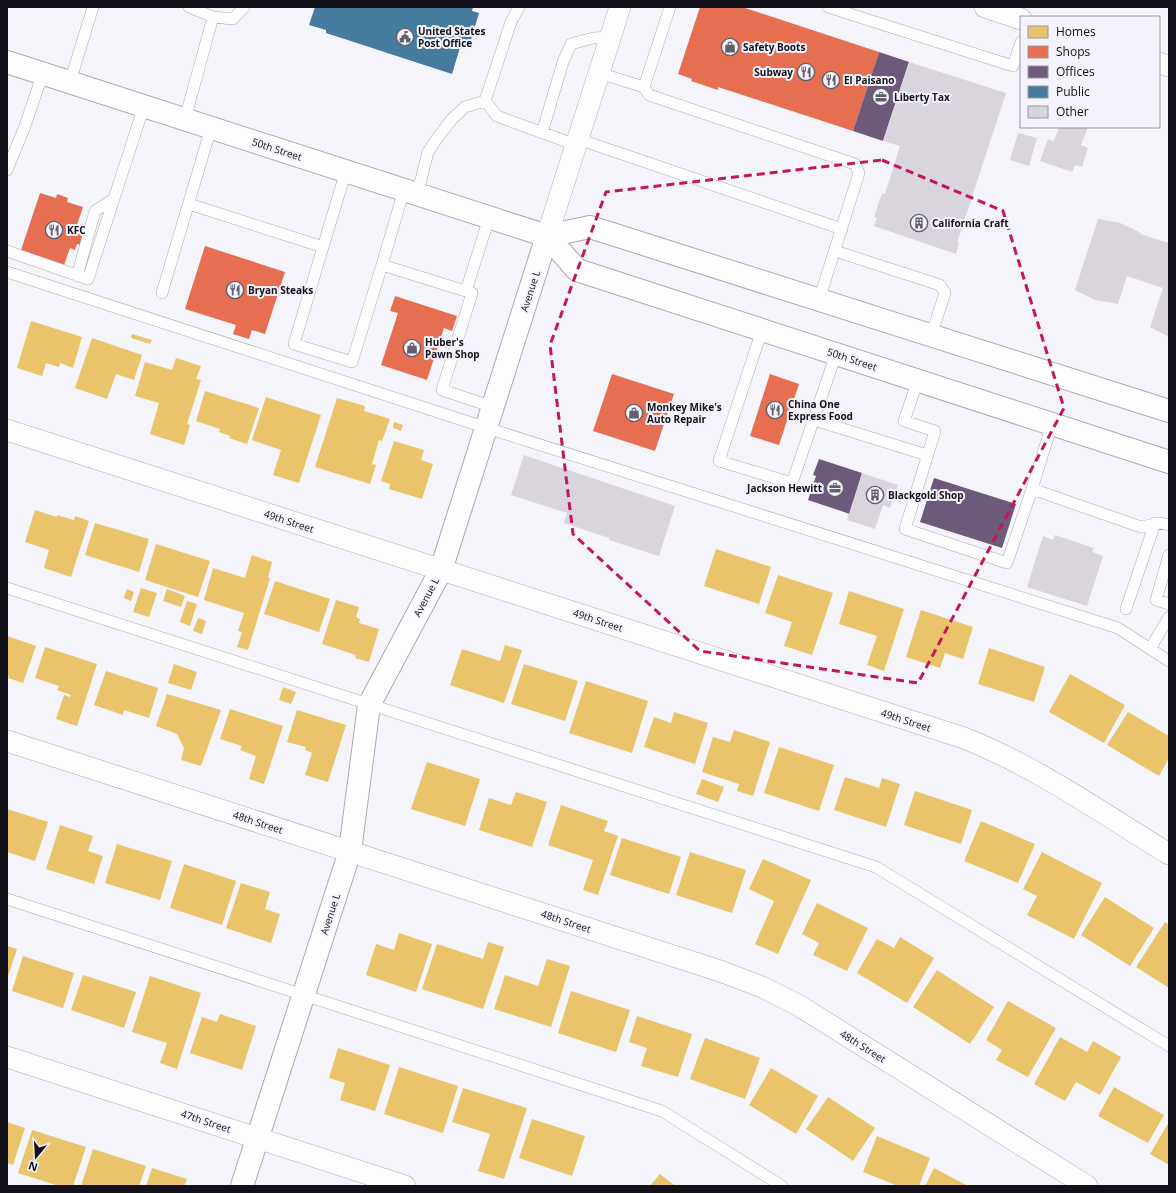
<svg xmlns="http://www.w3.org/2000/svg" width="1176" height="1193" font-family="'Open Sans',sans-serif">
	<style>
		.homes { fill: #e9c46a }
		.shops { fill: #e76f51 }
		.offices { fill: #6d597a }
		.public { fill: #457b9d }
		.building { fill: #dad4dc }
		.lines { fill: none; stroke-linecap: round; stroke-linejoin: round }
		.service-casing { stroke: #acabb1; stroke-width: 12 }
		.minor-casing { stroke: #acabb1; stroke-width: 22 }
		.tertiary-casing { stroke: #acabb1; stroke-width: 24 }
		.secondary-casing { stroke: #acabb1; stroke-width: 24 }
		.service { stroke: #fefdfe; stroke-width: 11 }
		.minor { stroke: #fefdfe; stroke-width: 21 }
		.tertiary { stroke: #fefdfe; stroke-width: 22 }
		.secondary { stroke: #fefdfe; stroke-width: 22 }
		.marked { fill: none; stroke: #c2185b; stroke-width: 3; stroke-dasharray: 8 5; stroke-linejoin: round }
		.labels { text-anchor: middle; dominant-baseline: central; stroke-width: 4; stroke-linejoin: round; paint-order: stroke }
		.poi-label { font-size: 10px; font-weight: bold; fill: #131119; stroke: #f4f2fc; text-anchor: start }
		.street-label { font-size: 10px; fill: #131119; stroke: #f4f2fc }
	</style>
	<rect width="100%" height="100%" fill="#f5f4fa"/>
	<path class="homes" d="M31,321L82,337L73,368L60,363L59,367L46,363L42,376L17,368Z
		M132,334L152,340L150,344L131,338Z
		M92,338L142,355L134,380L116,374L107,399L75,388Z
		M176,358L201,366L196,379L201,380L187,424L190,425L184,445L150,434L159,403L135,396L145,362L172,370Z
		M205,391L259,408L247,444L229,438L230,436L219,432L220,429L196,421Z
		M266,397L321,415L299,483L273,475L281,450L252,440Z
		M337,398L365,406L364,411L390,419L382,441L379,440L372,464L376,465L370,484L315,467Z
		M394,422L403,425L401,431L393,428Z
		M394,441L424,450L421,460L433,464L422,499L389,489L390,484L381,481Z
		M35,510L57,517V515L74,520L75,516L89,521L71,577L44,568L49,550L25,542Z
		M95,523L149,539L139,572L85,555Z
		M156,544L210,561L198,597L145,580Z
		M716,549L771,567L759,604L704,586Z
		M252,555L272,562L268,577L270,578L248,650L237,647L242,632L238,631L244,613L204,600L213,568L245,578Z
		M778,575L833,593L812,655L784,646L792,622L765,613Z
		M275,581L330,599L319,632L264,614Z
		M141,588L157,593L149,617L133,612Z
		M127,589L134,592L131,601L124,598Z
		M167,589L185,596L181,607L163,601Z
		M849,591L904,609L884,671L867,665L877,636L839,624Z
		M336,600L359,607L356,617L360,619L359,623L379,629L369,662L355,658L356,655L322,644Z
		M187,601L197,604L190,626L180,622Z
		M921,610L973,627L963,659L945,653L940,668L906,657Z
		M198,618L206,621L202,634L193,631Z
		M7,636L36,646L23,683L8,678L9,676L7,675Z
		M505,645L522,650L504,703L450,685L462,649L500,661Z
		M45,647L97,664L77,726L56,719L64,695L70,697L71,695L57,690L59,686L35,678Z
		M989,648L1045,667L1034,702L978,684Z
		M174,664L197,672L191,690L168,683Z
		M524,664L578,681L565,721L511,704Z
		M106,671L158,688L149,718L124,710L123,715L94,705Z
		M1070,674L1125,705L1104,743L1049,712Z
		M586,681L648,701L632,753L569,733Z
		M283,687L296,692L291,704L279,700Z
		M167,694L221,710L201,766L181,760L184,748L177,734L156,726Z
		M230,709L283,726L264,784L249,779L256,756L240,750L242,746L220,739Z
		M297,710L346,725L328,782L305,775L312,753L305,750L306,747L287,742Z
		M674,712L708,723L695,764L644,747L654,717L671,723Z
		M1128,712L1169,736V758L1159,776L1107,745Z
		M734,730L770,742L753,796L737,791L739,784L702,772L713,737L730,742Z
		M779,747L834,765L819,811L764,793Z
		M427,762L480,779L465,826L411,809Z
		M845,777L879,788L882,778L900,784L886,827L834,810Z
		M702,779L724,787L718,802L696,794Z
		M915,791L972,810L961,844L904,825Z
		M516,792L547,802L532,847L479,830L489,798L511,805Z
		M561,805L608,821L604,831L618,836L598,895L583,890L593,860L548,845Z
		M7,809L48,822L35,861L7,852Z
		M981,821L1035,844L1018,883L964,861Z
		M60,825L93,836L88,851L103,856L94,884L46,869Z
		M622,838L681,857L669,894L610,875Z
		M117,844L172,861L160,900L105,883Z
		M690,852L746,870L732,913L676,895Z
		M1042,852L1102,883L1074,939L1027,915L1037,896L1023,889Z
		M763,859L811,880L778,954L755,944L774,901L749,889Z
		M184,864L236,881L222,925L170,908Z
		M241,883L270,892L265,909L280,914L271,943L226,928Z
		M1105,897L1154,928L1130,966L1081,935Z
		M817,903L868,928L847,971L813,955L819,943L802,934Z
		M1165,922L1169,925V988L1136,967Z
		M399,933L432,944L416,992L366,975L376,944L394,950Z
		M900,937L934,958L907,1003L857,973L877,939L894,948Z
		M488,942L504,947L483,1009L422,989L437,944L483,959Z
		M7,946L17,949L7,979Z
		M23,956L74,973L63,1008L12,991Z
		M547,959L570,966L551,1027L494,1009L505,975L538,986Z
		M937,970L994,1007L970,1044L913,1007Z
		M83,975L136,992L124,1028L71,1010Z
		M150,976L201,993L177,1069L160,1063L167,1043L132,1032Z
		M571,991L630,1010L616,1052L558,1033Z
		M1008,1001L1056,1028L1028,1077L996,1060L1002,1050L986,1040Z
		M220,1014L256,1026L242,1070L190,1053L202,1017L217,1022Z
		M637,1016L692,1034L678,1077L641,1066L647,1048L629,1042Z
		M1060,1037L1087,1052L1093,1041L1121,1057L1100,1095L1076,1082L1065,1101L1034,1084Z
		M705,1038L760,1058L745,1099L690,1079Z
		M338,1048L390,1065L375,1111L340,1100L345,1083L329,1078Z
		M399,1067L458,1086L443,1133L384,1114Z
		M771,1068L818,1096L796,1134L749,1105Z
		M1114,1087L1164,1115L1148,1143L1098,1116Z
		M463,1088L527,1108L504,1179L478,1171L490,1134L452,1122Z
		M828,1097L875,1128L853,1161L806,1129Z
		M532,1119L585,1136L572,1176L519,1158Z
		M7,1122L25,1128L13,1165L7,1163Z
		M1169,1122V1165L1150,1154Z
		M32,1130L86,1147L73,1186H59L18,1173Z
		M877,1136L930,1158L919,1186H898L863,1172Z
		M93,1149L146,1166L139,1186H81Z
		M152,1168L187,1179L184,1186H146Z
		M934,1168L968,1186H925Z
		M660,1174L675,1186H650Z"/>
	<path class="shops" d="M700,7H742L879,52L853,131L718,87V90L691,81L692,79L678,74Z
		M40,193L56,198L57,194L68,198L67,202L83,207L77,225L82,226L80,235L83,236L81,245L77,244L75,250L70,248L64,265L21,250Z
		M205,246L285,272L265,334L252,330L249,339L233,334L236,325L185,309Z
		M395,296L457,316L452,331L444,328L427,380L381,365L398,313L390,311Z
		M612,374L674,394L655,451L593,431Z
		M770,374L799,384L779,445L750,436Z"/>
	<path class="offices" d="M879,52L909,62L883,141L853,131Z
		M819,459L862,473L850,514L808,500L816,476L813,475Z
		M934,478L1016,504L1002,548L920,522Z"/>
	<path class="public" d="M315,7H473L472,11L479,13L470,43L462,41L452,74L326,33V30L309,25Z"/>
	<path class="building" d="M909,62L1006,93L957,243H959L956,254L874,226L877,218L874,217L882,193L885,194L900,146L883,141Z
		M1059,127H1088L1081,145L1088,148L1082,167L1075,165L1072,172L1040,161L1048,139L1054,141Z
		M1018,133L1037,138L1029,166L1010,160Z
		M1098,219L1120,223L1141,233L1140,234L1169,243V337L1150,327L1163,288L1127,276L1118,304L1095,300L1075,290Z
		M524,455L675,506L659,556L609,540V538L564,523L567,513L511,495Z
		M862,473L898,485L890,508L883,505L875,529L847,520Z
		M1055,535L1094,548L1092,552L1103,556L1087,606L1027,587L1043,536L1053,540Z"/>
	<g class="lines">
		<defs>
			<path id="service" d="M189,7L213,17L233,19L244,7
				M670,7L644,87L649,95L855,164L859,173L819,300
				M828,7L1013,66L1021,42
				M599,73L644,87
				M70,82L93,7
				M485,101L497,116L576,145
				M485,101L511,22L519,7
				M185,119L213,17
				M542,133L563,62L571,44L593,38L610,37
				M578,139L842,229
				M7,170L25,126L43,73
				M417,195L428,152L438,137L452,119L465,107L485,101
				M189,204L323,247L294,344L352,362L382,265L472,293L442,390L493,407
				M323,247L346,171
				M7,251L88,279L144,106
				M835,251L940,285L945,293L931,336
				M382,265L404,190
				M7,272L487,428L1118,628L1169,661
				M77,276L95,211L112,200
				M466,291L489,218
				M162,293L211,128
				M762,330L719,461L792,483L836,354
				M918,380L904,421L935,431L905,529L1007,563L1032,489L1141,527L1160,523L1169,525
				M814,420L927,455
				M1032,489L1052,424
				M1169,555L1156,600L1169,604
				M7,588L876,867L1169,1046
				M1126,609L1155,523
				M1150,649L1169,617
				M7,899L662,1111L782,1186"/>
			<path id="minor" d="M985,7L1021,19
				M1159,63L1169,66
				M547,236L620,7
				M7,430L964,738C1037,767 1102,813 1169,854
				M7,741L720,971L762,987L798,1005L1087,1186
				M7,1057L405,1186"/>
			<path id="tertiary" d="M242,1186L350,851L369,705L441,570L547,236"/>
			<path id="secondary" d="M7,62L547,236L590,227L1169,411
				M547,236L577,270L1169,462"/>
		</defs>
		<use href="#service" class="service-casing"/>
		<use href="#minor" class="minor-casing"/>
		<use href="#tertiary" class="tertiary-casing"/>
		<use href="#secondary" class="secondary-casing"/>
		<use href="#service" class="service"/>
		<use href="#minor" class="minor"/>
		<use href="#tertiary" class="tertiary"/>
		<use href="#secondary" class="secondary"/>
	</g>
	<path class="marked" d="M882,160L1003,211L1064,408L918,683L700,651L573,534L550,345L606,192Z"/>
	<defs>
		<symbol id="civic-ring" viewBox="-11 -11 22 22"><circle r="9.5" fill="#f4f2fc" stroke="#626068" stroke-width="1.5"/><path d="M-.6-6.5H3V-4.5H.6V-3L4-1V1h2V6H-6V1h2V-1L-.6-3ZM-1.2 2.5V6h2.4V2.5Z" fill="#626068"/></symbol>
		<symbol id="shop-ring" viewBox="-11 -11 22 22"><circle r="9.5" fill="#f4f2fc" stroke="#626068" stroke-width="1.5"/><path d="M-5-2.5h2.3a2.7 3.5 0 0 1 5.4 0H5L5.5 6h-11ZM-1.5-2.5h3a1.5 2.3 0 0 0-3 0Z" fill="#626068"/></symbol>
		<symbol id="restaurant-ring" viewBox="-11 -11 22 22"><circle r="9.5" fill="#f4f2fc" stroke="#626068" stroke-width="1.5"/><path d="M-5-6h1v4h1v-4h1v4h1v-4h1v5L-1.5 .5V6h-2V.5L-5-1ZM5-6V6H3V1.5H1.5Q1.5-4 5-6Z" fill="#626068"/></symbol>
		<symbol id="office-ring" viewBox="-11 -11 22 22"><circle r="9.5" fill="#f4f2fc" stroke="#626068" stroke-width="1.5"/><path d="M-6-3h4V-5.5h4V-3h4V5H-6ZM-1-4.5V-3h2v-1.5ZM-6 0V1H6V0Z" fill="#626068"/></symbol>
		<symbol id="building-ring" viewBox="-11 -11 22 22"><circle r="9.5" fill="#f4f2fc" stroke="#626068" stroke-width="1.5"/><path d="M-4-6H4V6H1V3H-1V6H-4ZM-2.5-4.3h1.7v1.8h-1.7ZM.8-4.3h1.7v1.8H.8ZM-2.5-1h1.7V.8h-1.7ZM.8-1h1.7V.8H.8Z" fill="#626068"/></symbol>
	</defs>
	<g fill-rule="evenodd">
		<use href="#civic-ring" x="395" y="27" width="20" height="20"/>
		<use href="#shop-ring" x="720" y="37" width="20" height="20"/>
		<use href="#restaurant-ring" x="796" y="62" width="20" height="20"/>
		<use href="#restaurant-ring" x="821" y="70" width="20" height="20"/>
		<use href="#office-ring" x="871" y="87" width="20" height="20"/>
		<use href="#building-ring" x="909" y="213" width="20" height="20"/>
		<use href="#restaurant-ring" x="44" y="220" width="20" height="20"/>
		<use href="#restaurant-ring" x="225" y="280" width="20" height="20"/>
		<use href="#shop-ring" x="402" y="338" width="20" height="20"/>
		<use href="#restaurant-ring" x="765" y="400" width="20" height="20"/>
		<use href="#shop-ring" x="624" y="403" width="20" height="20"/>
		<use href="#office-ring" x="825" y="478" width="20" height="20"/>
		<use href="#building-ring" x="865" y="485" width="20" height="20"/>
	</g>
	<g class="labels">
		<g class="poi-label">
			<text x="418" y="31">United States<tspan x="418" dy="12">Post Office</tspan></text>
			<text x="743" y="47">Safety Boots</text>
			<text x="793" y="72" text-anchor="end">Subway</text>
			<text x="844" y="80">El Paisano</text>
			<text x="894" y="97">Liberty Tax</text>
			<text x="932" y="223">California Craft</text>
			<text x="67" y="230">KFC</text>
			<text x="248" y="290">Bryan Steaks</text>
			<text x="425" y="342">Huber's<tspan x="425" dy="12">Pawn Shop</tspan></text>
			<text x="788" y="404">China One<tspan x="788" dy="12">Express Food</tspan></text>
			<text x="647" y="407">Monkey Mike's<tspan x="647" dy="12">Auto Repair</tspan></text>
			<text x="822" y="488" text-anchor="end">Jackson Hewitt</text>
			<text x="888" y="495">Blackgold Shop</text>
		</g>
		<g class="street-label">
			<text transform="translate(277 149) rotate(18)">50th Street</text>
			<text transform="translate(530 291) rotate(-72)">Avenue L</text>
			<text transform="translate(852 359) rotate(18)">50th Street</text>
			<text transform="translate(289 521) rotate(18)">49th Street</text>
			<text transform="translate(426 597) rotate(-62)">Avenue L</text>
			<text transform="translate(598 620) rotate(18)">49th Street</text>
			<text transform="translate(906 720) rotate(18)">49th Street</text>
			<text transform="translate(258 822) rotate(18)">48th Street</text>
			<text transform="translate(330 914) rotate(-72)">Avenue L</text>
			<text transform="translate(566 921) rotate(18)">48th Street</text>
			<text transform="translate(863 1046) rotate(32)">48th Street</text>
			<text transform="translate(206 1121) rotate(18)">47th Street</text>
		</g>
	</g>
	<rect width="1176" height="1193" fill="none" stroke="#131119" stroke-width="16"/>
	<rect x="1020" y="16" width="140" height="112" fill="#f4f2fc" stroke="#9a98a1"/>
	<rect x="1028" y="26" width="20" height="12" fill="#e9c46a" stroke="#9a98a1"/>
	<text x="1056" y="36" font-size="12" fill="#131119">Homes</text>
	<rect x="1028" y="46" width="20" height="12" fill="#e76f51" stroke="#9a98a1"/>
	<text x="1056" y="56" font-size="12" fill="#131119">Shops</text>
	<rect x="1028" y="66" width="20" height="12" fill="#6d597a" stroke="#9a98a1"/>
	<text x="1056" y="76" font-size="12" fill="#131119">Offices</text>
	<rect x="1028" y="86" width="20" height="12" fill="#457b9d" stroke="#9a98a1"/>
	<text x="1056" y="96" font-size="12" fill="#131119">Public</text>
	<rect x="1028" y="106" width="20" height="12" fill="#dad4dc" stroke="#9a98a1"/>
	<text x="1056" y="116" font-size="12" fill="#131119">Other</text>
	<g transform="translate(36 1157) rotate(198)" stroke="#f4f2fc" stroke-width="3" paint-order="stroke">
	<path d="M0-3L7 15L0 10L-7 15Z" fill="#131119"/>
	<text y="-6" font-size="11" font-weight="bold" text-anchor="middle" fill="#131119">N</text>
	</g>
</svg>
